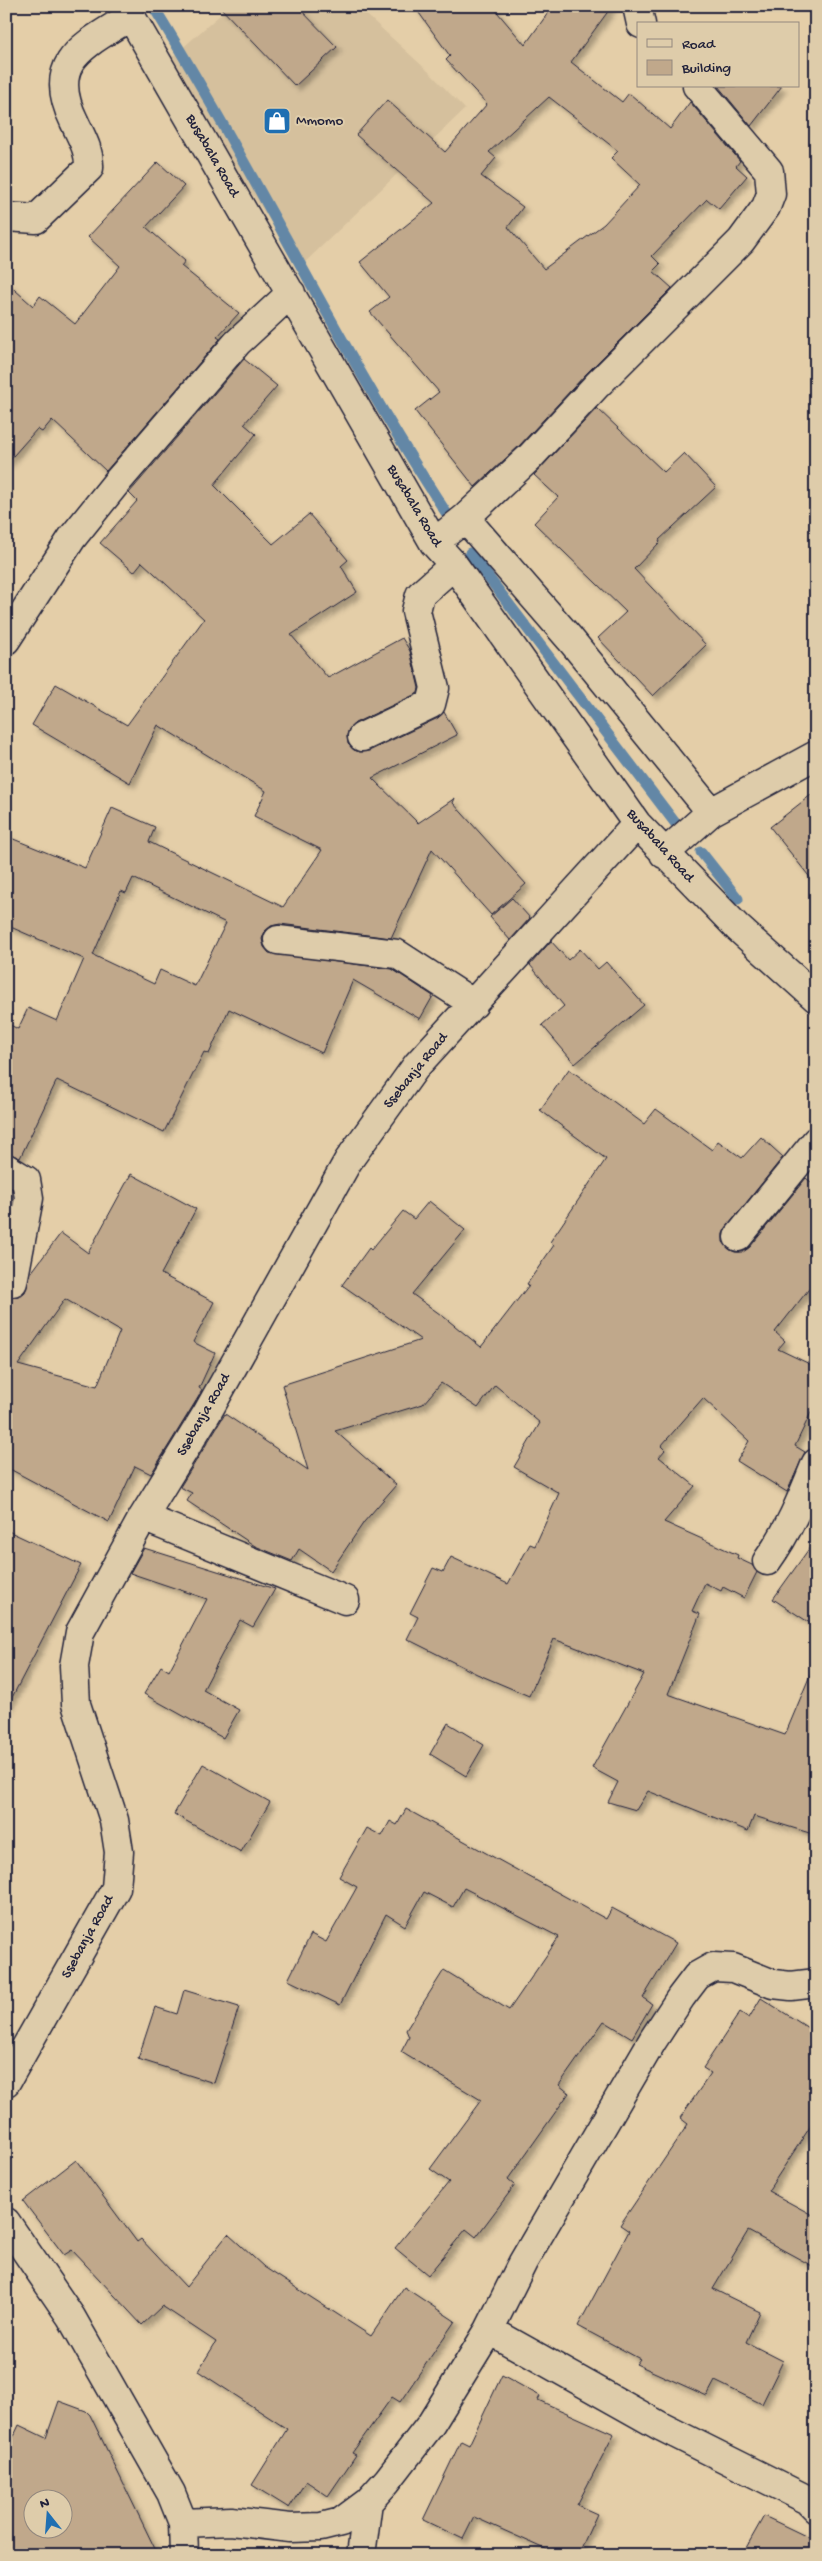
<svg xmlns="http://www.w3.org/2000/svg" width="822" height="2561" font-family="'Gochi Hand',sans-serif">
	<style>
		.built { fill: #d5c09d }
		.lines { fill: none; stroke-linecap: round; stroke-linejoin: round }
		.stream { stroke: #6387a6; stroke-width: 11 }
		.building { fill: #c0a88b; stroke: #22223b; fill-rule: evenodd; filter: url(#shadow) }
		.minor-casing { stroke: #22223b; stroke-width: 31 }
		.minor { stroke: #deccaa; stroke-width: 28 }
		.labels { text-anchor: middle; dominant-baseline: central; stroke-width: 4; stroke-linejoin: round; paint-order: stroke }
		.poi-label { font-size: 15px; fill: #22223b; stroke: #deccaa; text-anchor: start }
		.street-label { font-size: 15px; fill: #22223b; stroke: #deccaa }
	</style>
	<defs>
		<filter id="shadow"><feDropShadow dx="4.5" dy="4.5" stdDeviation="2.5" flood-color="#0004"/></filter>
	</defs>
	<rect width="100%" height="100%" fill="#e4cea8"/>
	<filter id="ink" filterUnits="userSpaceOnUse"><feTurbulence type="fractalNoise" baseFrequency=".02" numOctaves="2"/><feDisplacementMap in="SourceGraphic" scale="10" xChannelSelector="R" yChannelSelector="G"/><feConvolveMatrix kernelMatrix="1 2 1 2 8 2 1 2 1" color-interpolation-filters="sRGB"/></filter>
	<g filter="url(#ink)">
		<path class="built" d="M230,6H357L429,72L465,109L300,267L226,154L170,59Z"/>
		<g class="lines">
			<path class="stream" d="M153,6C256,172 340,351 447,514
				M470,553L676,824
				M701,852L738,899"/>
		</g>
		<path class="building" d="M219,6H297L337,47L295,86Z
			M414,6H492L525,45L553,6H612L571,62L622,102L629,93L670,129L690,102L740,161L736,166L747,176L719,209L707,199L652,256L660,264L653,271L672,288L586,374L519,446L475,487L415,411L439,392L370,312L389,297L360,262L434,203L356,135L387,100L445,152L487,104L446,60L450,56ZM549,97L618,151L611,158L640,185L604,224L544,269L508,227L523,207L481,176L496,158L489,152Z
			M718,86H782L751,126Z
			M158,162L184,186L146,227L185,261L181,266L239,313L217,337L220,339L106,471L52,420L42,432L37,429L6,464V282L33,306L40,296L75,324L120,266L88,237Z
			M244,359L277,386L244,424L256,434L214,485L273,544L309,514L348,560L341,566L357,592L291,635L328,678L402,638L410,651L419,688L418,693L355,723L349,729L347,735L348,744L354,750L360,752L369,751L438,718L444,712L457,735L372,778L418,823L455,798L453,803L526,884L491,915L432,849L391,938L280,924L271,926L265,931L262,939L264,947L269,953L392,969L433,996L420,1019L353,980L322,1053L229,1009L209,1054L204,1052L164,1132L57,1080L20,1158L6,1152V1023L18,1029L28,1008L57,1021L84,959L6,925V836L85,868L112,808L155,827L149,842L283,907L322,850L254,816L266,791L158,725L130,783L32,725L56,684L127,725L204,619L142,562L134,572L100,543L137,501L129,493ZM133,878L226,923L195,986L160,970L154,984L93,955L121,891L126,893Z
			M597,408L664,472L684,453L716,487L659,540L660,542L634,569L706,645L653,696L598,638L626,612L534,523L558,497L534,475Z
			M816,791V885L770,827Z
			M512,898L530,918L510,940L490,917Z
			M551,941L568,960L580,949L598,969L606,962L644,1005L575,1064L542,1025L564,1006L530,965Z
			M569,1069L644,1124L656,1109L712,1150L718,1141L742,1158L761,1137L783,1157L726,1228L723,1234V1242L729,1249L735,1252H743L750,1247L806,1178L816,1186V1280L775,1332L785,1341L778,1349L816,1367V1402L795,1446L805,1452L787,1492L737,1461L749,1441L703,1398L661,1446L665,1450L659,1457L695,1486L664,1522L738,1555L737,1558L752,1565L757,1572L744,1598L723,1587L721,1591L705,1583L692,1611L700,1614L668,1694L785,1735L816,1661V1835L754,1816L748,1831L648,1791L636,1810L608,1802L618,1782L592,1768L644,1674L554,1639L529,1696L477,1674L407,1639L418,1617L410,1613L433,1568L443,1572L451,1557L508,1584L530,1544L535,1546L559,1493L514,1467L540,1423L495,1385L478,1408L441,1383L423,1404L335,1431L396,1485L364,1522L331,1571L299,1549L292,1561L255,1546L187,1501L192,1493L180,1487L225,1414L308,1470L282,1385L421,1340L342,1285L369,1248L371,1250L403,1211L414,1219L429,1201L465,1230L412,1294L444,1317L481,1347L529,1285L527,1284L554,1245L550,1242L606,1159L540,1110Z
			M131,1174L196,1209L161,1274L214,1302L193,1342L215,1353L199,1388L202,1390L199,1396L151,1474L135,1466L109,1522L6,1467V1305L12,1297H19L25,1292L31,1273L61,1233L88,1253ZM65,1299L120,1331L97,1386L18,1365Z
			M6,1530L81,1565L6,1709Z
			M816,1539V1627L773,1599Z
			M144,1548L275,1589L253,1627L240,1620L203,1690L239,1710L223,1738L144,1694L161,1666L169,1671L207,1599L130,1573Z
			M448,1723L484,1745L466,1776L430,1754Z
			M203,1764L270,1802L241,1852L174,1814Z
			M406,1809L606,1919L612,1908L676,1943L643,1998L652,2004L632,2038L604,2021L559,2085L569,2093L508,2179L515,2185L476,2237L466,2229L428,2275L395,2248L449,2182L430,2169L481,2100L401,2052L409,2037L406,2030L444,1970L509,2010L559,1937L464,1888L453,1907L424,1892L405,1926L386,1914L340,2005L288,1980L311,1934L326,1942L357,1887L339,1877L367,1828L382,1836L390,1821L397,1825Z
			M184,1990L239,2007L214,2083L138,2059L155,2007L177,2014Z
			M761,1998L816,2033V2118L768,2191L816,2217V2268L748,2231L713,2289L760,2312L746,2342L783,2361L762,2404L715,2381L707,2396L636,2364L640,2359L578,2326L629,2231L620,2225L688,2124L680,2118L711,2073L703,2068L740,2012L749,2018Z
			M76,2160L137,2242L141,2239L186,2287L228,2234L264,2267L371,2336L404,2287L455,2321L400,2402L392,2397L352,2453L356,2455L328,2496L306,2481L289,2508L252,2485L287,2429L198,2371L216,2342L162,2306L142,2325L72,2250L64,2255L23,2201Z
			M502,2375L540,2396L538,2400L614,2434L577,2505L597,2514L578,2555H559L474,2517L463,2539L423,2520L461,2441L469,2445Z
			M59,2401L86,2411L90,2415L158,2555H6V2453L19,2425L46,2438ZM32,2498H62V2528H32Z
			M764,2516L816,2541V2555H742Z"/>
		<g class="lines">
			<defs>
				<path id="minor" d="M125,6L434,543L454,565L637,824L738,928L816,998
					M637,6L641,24
					M6,217L36,219L89,168C90,150 81,137 74,121C44,60 86,45 131,16
					M465,518L570,639L711,812
					M434,543L465,518L530,457L597,385L741,241L766,207L771,194L769,171L697,86
					M6,640L72,538L117,482L237,343L291,293
					M362,737L431,704L435,688L416,611L420,595L454,565
					M664,854L711,812L816,755
					M278,940L397,954L474,1004
					M6,1168L26,1180L29,1198L13,1282
					M738,1237L816,1141
					M143,1517L345,1600
					M767,1561C789,1531 802,1498 816,1463
					M6,2082L116,1888L119,1852L114,1820L76,1704L74,1666L80,1632L143,1517L207,1413L348,1161L417,1065L637,824
					M6,2222L71,2317L171,2493L183,2523L231,2521L290,2528L321,2527L341,2522L368,2502L387,2481L431,2424L489,2330L523,2262L653,2040L681,1997L697,1976L713,1967L733,1968L773,1984L791,1986L816,1983
					M489,2330L662,2427L808,2500L816,2508
					M183,2523L184,2555
					M361,2555L368,2502"/>
			</defs>
			<use href="#minor" class="minor-casing"/>
			<use href="#minor" class="minor"/>
		</g>
	</g>
	<defs>
		<symbol id="shop-square" viewBox="-11 -11 22 22"><rect x="-9" y="-9" width="18" height="18" rx="4" fill="#1f6fb2" stroke="#deccaa"/><path d="M-5-2.5h2.3a2.7 3.5 0 0 1 5.4 0H5L5.5 6h-11ZM-1.5-2.5h3a1.5 2.3 0 0 0-3 0Z" fill="#fff"/></symbol>
	</defs>
	<g fill-rule="evenodd">
		<use href="#shop-square" x="261" y="105" width="32" height="32"/>
	</g>
	<g class="labels">
		<g class="poi-label">
			<text x="296" y="121">Mmomo</text>
		</g>
		<g class="street-label">
			<text transform="translate(212 156) rotate(60)">Busabala Road</text>
			<text transform="translate(414 506) rotate(59)">Busabala Road</text>
			<text transform="translate(660 846) rotate(48)">Busabala Road</text>
			<text transform="translate(416 1071) rotate(-51)">Ssebanja Road</text>
			<text transform="translate(204 1415) rotate(-60)">Ssebanja Road</text>
			<text transform="translate(88 1937) rotate(-61)">Ssebanja Road</text>
		</g>
	</g>
	<rect width="822" height="2561" fill="none" stroke="#deccaa" stroke-width="25"/>
	<rect x="12" y="12" width="797" height="2536" fill="none" stroke="#22223b" stroke-width="2" filter="url(#ink)"/>
	<rect x="637" y="22" width="162" height="65" fill="#deccaa" stroke="#93887e"/>
	<rect x="647" y="39" width="25" height="8" fill="#deccaa" stroke="#93887e"/>
	<text x="682" y="48" font-size="15" fill="#22223b">Road</text>
	<rect x="647" y="60" width="25" height="15" fill="#c0a88b" stroke="#93887e"/>
	<text x="682" y="72" font-size="15" fill="#22223b">Building</text>
	<g transform="translate(48 2514) rotate(343)"><circle r="24" fill="#deccaa" stroke="#93887e"/>
	<path d="M0-4L9 19L0 12L-9 19Z" fill="#1f6fb2"/>
	<text y="-8" font-size="14" font-weight="bold" text-anchor="middle" fill="#22223b">N</text>
	</g>
</svg>
